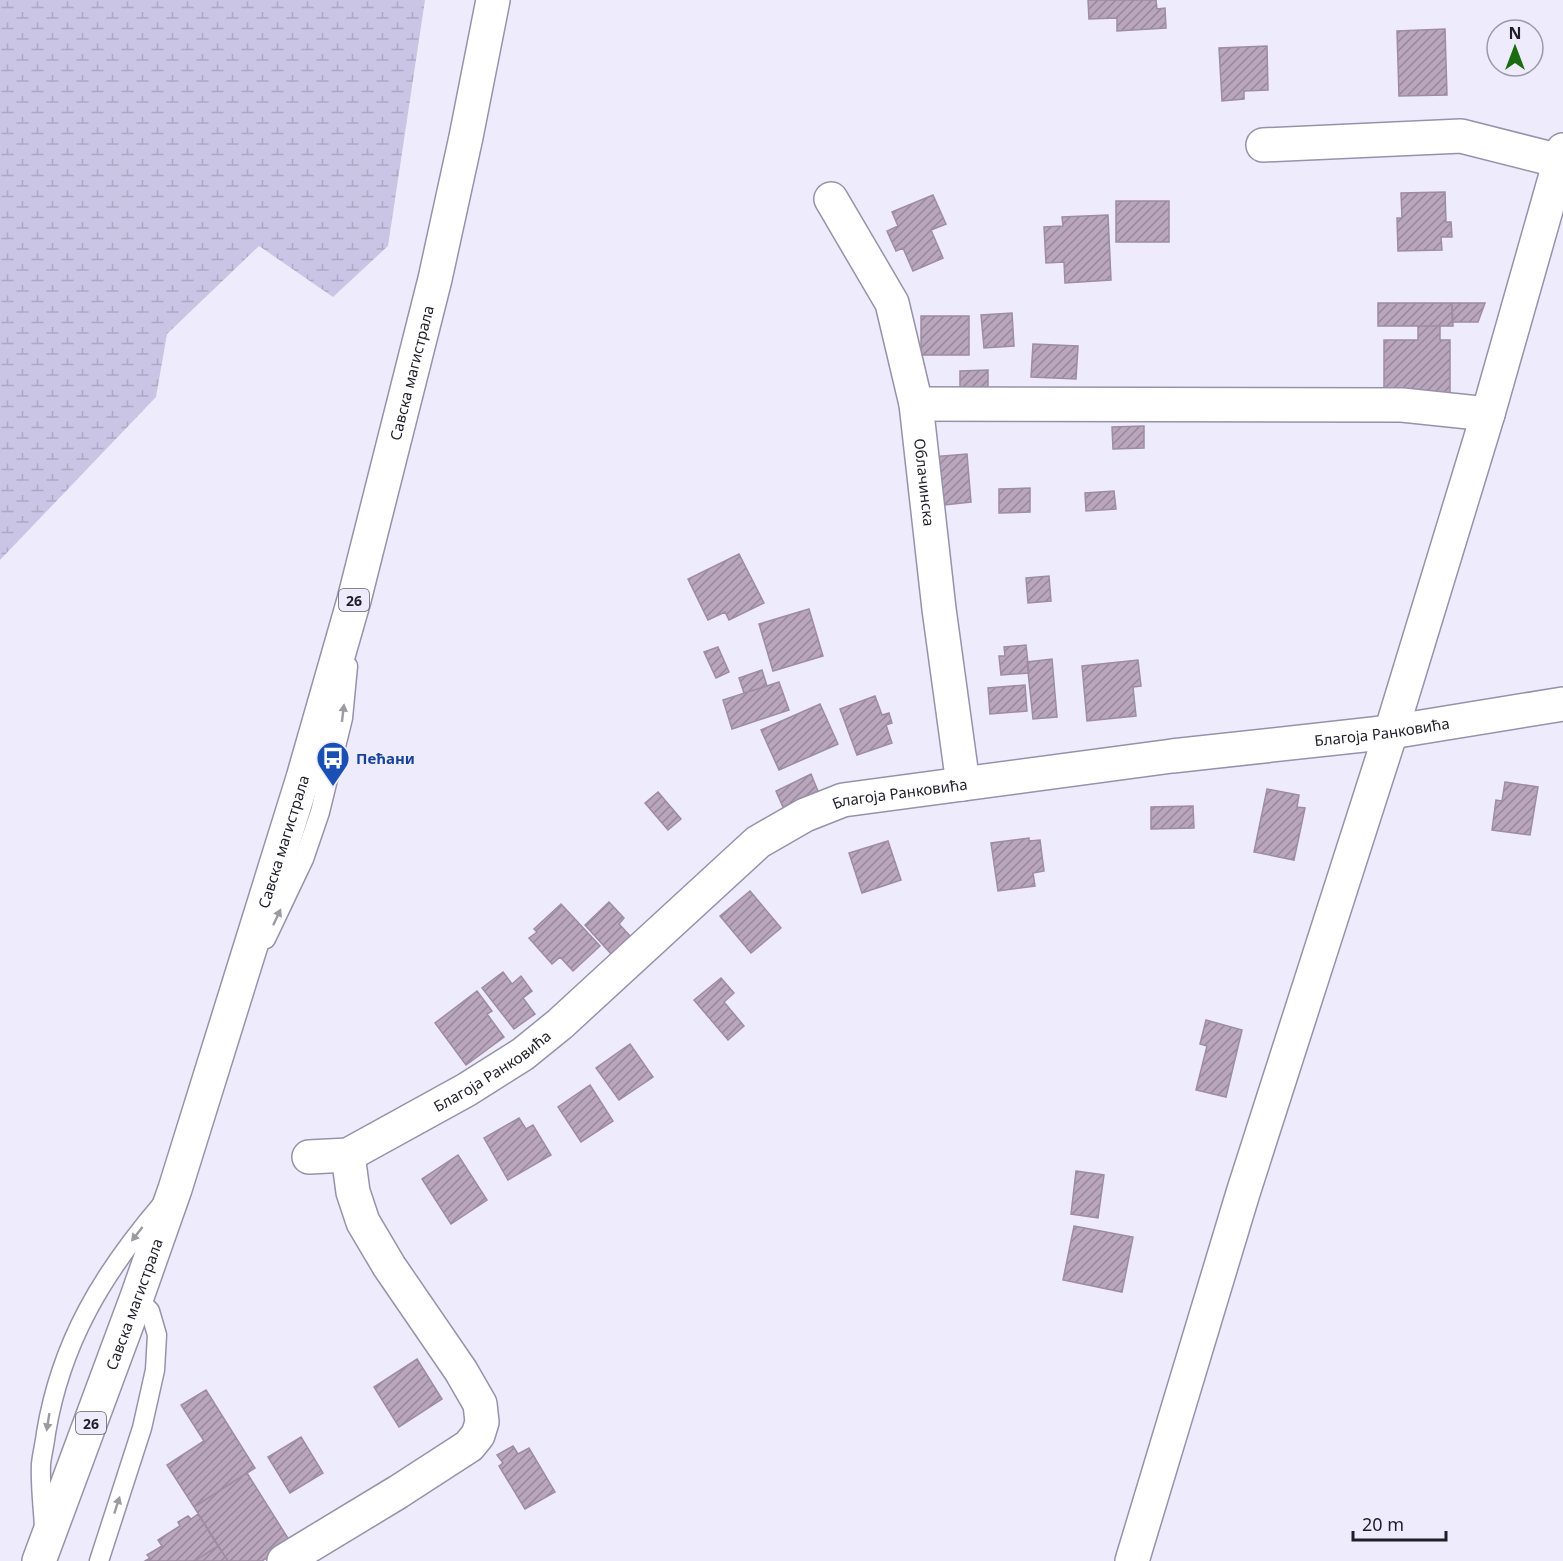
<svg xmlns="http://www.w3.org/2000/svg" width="1563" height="1561" font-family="'Noto Sans',sans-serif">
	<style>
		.wetland { fill: url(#wetland-marsh) }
		.building { fill: url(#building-hatch); stroke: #9e8ca1; stroke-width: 1.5 }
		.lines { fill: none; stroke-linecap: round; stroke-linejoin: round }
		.service-casing { stroke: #9692ab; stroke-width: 21 }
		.minor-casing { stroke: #9692ab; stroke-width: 36 }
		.primary-casing { stroke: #9692ab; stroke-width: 36 }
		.service { stroke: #fff; stroke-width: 18 }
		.minor { stroke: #fff; stroke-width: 33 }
		.primary { stroke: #fff; stroke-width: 33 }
		.oneway { fill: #9b9a9e }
		.labels { text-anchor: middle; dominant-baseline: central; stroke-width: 4.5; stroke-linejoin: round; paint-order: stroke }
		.shield { fill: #eeecfc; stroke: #5e5c68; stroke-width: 1.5 }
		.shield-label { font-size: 14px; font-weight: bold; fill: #201e28 }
		.street-label { font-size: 15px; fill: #201e28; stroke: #eeecfc }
		.transit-label { font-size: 15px; font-weight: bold; fill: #164399; stroke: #eeecfc; text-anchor: start }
	</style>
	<defs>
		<pattern id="wetland-marsh" width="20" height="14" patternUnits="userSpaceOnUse" patternTransform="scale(1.5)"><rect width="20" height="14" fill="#cac4e5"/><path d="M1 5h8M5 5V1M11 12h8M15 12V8" fill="none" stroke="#ada8c4"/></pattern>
		<pattern id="building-hatch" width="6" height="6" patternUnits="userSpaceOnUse" patternTransform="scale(1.5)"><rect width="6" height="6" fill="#b9a6bc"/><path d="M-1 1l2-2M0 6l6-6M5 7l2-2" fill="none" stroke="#968799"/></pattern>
	</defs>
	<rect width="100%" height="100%" fill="#eeecfc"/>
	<path class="wetland" d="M0,0H425L388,246L333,297L259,246L167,334L156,397L0,560Z"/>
	<path class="building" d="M1088,0H1156L1157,9L1165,8L1166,28L1117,31V18L1089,19Z
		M1445,29L1447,95L1399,96L1397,31Z
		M1267,46L1268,90L1244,91V99L1222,101L1219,48Z
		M1445,192L1446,222H1451L1452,237H1441L1442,250L1398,251L1397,218H1402L1401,193Z
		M933,195L946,224L931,230L943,258L913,271L903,248L896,251L887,231L898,226L892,212Z
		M1116,201H1169V242H1116Z
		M1108,215L1111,280L1065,283L1064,262L1046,263L1044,227L1063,226L1062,217Z
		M1378,303H1452L1453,326H1378Z
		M1452,303H1485L1478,322H1452Z
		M1012,313L1014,346L984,348L981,315Z
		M921,316H969V355H921Z
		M1418,326H1440V340H1450V396H1384V340H1418Z
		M1033,344L1078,346L1076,379L1031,377Z
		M988,370V396H960V371Z
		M1144,426V448L1113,449L1112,427Z
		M967,454L971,502L935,506L931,457Z
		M1030,488V512L999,513V489Z
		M1114,491L1116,509L1086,511L1085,493Z
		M739,554L764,603L729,620L725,612L708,620L688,579Z
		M1049,576L1051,601L1028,603L1026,578Z
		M809,609L823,656L773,671L759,624Z
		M1026,645L1029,673L1001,675L999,656H1005L1004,647Z
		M718,647L729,672L716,678L704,652Z
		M1052,659L1057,717L1033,719L1027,662Z
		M1138,660L1141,686L1133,687L1136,716L1087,721L1082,666Z
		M762,670L767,686L744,693L739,678Z
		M779,682L789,710L732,729L723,700Z
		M1025,685L1027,711L990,714L988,688Z
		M875,696L882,715L889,713L892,723L886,725L892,743L857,755L840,709Z
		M820,704L838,744L779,770L761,730Z
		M811,774L818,791L783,807L776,791Z
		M1505,782L1538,787L1530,835L1492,830L1496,800L1502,801Z
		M1267,789L1299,795L1297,807L1305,808L1294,860L1254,852Z
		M658,792L681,819L668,830L645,803Z
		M1193,806L1194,828L1151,829V807Z
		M1029,838V841L1040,840L1044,871L1033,873L1035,886L998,891L991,843Z
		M888,841L901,880L862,893L849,853Z
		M750,891L781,928L751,953L720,916Z
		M609,902L624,918L619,924L631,937L612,955L585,925Z
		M561,904L600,946L573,971L560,957L552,964L529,938L537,932L534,929Z
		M503,972L512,984L521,976L532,991L523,998L535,1014L514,1029L482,988Z
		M721,978L734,993L724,1002L744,1026L728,1040L694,1000Z
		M477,991L492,1011L487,1014L504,1037L466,1065L435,1023Z
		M1206,1020L1242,1030L1226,1097L1196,1090L1207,1046L1200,1044Z
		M630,1044L653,1077L619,1100L596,1068Z
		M590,1085L613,1121L581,1142L558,1107Z
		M519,1118L526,1129L533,1125L551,1155L508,1180L484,1138Z
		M458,1155L487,1200L451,1224L422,1179Z
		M1076,1171L1104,1175L1098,1218L1071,1214Z
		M1074,1226L1133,1237L1122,1292L1063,1280Z
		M417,1359L442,1399L399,1427L374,1387Z
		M206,1390L255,1468L194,1507L167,1465L204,1441L181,1405Z
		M301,1437L323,1473L290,1493L268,1457Z
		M513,1446L518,1454L529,1448L555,1492L525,1509L499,1466L503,1463L497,1455Z
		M247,1473L291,1543L262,1561H228L194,1507Z
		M198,1514L218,1546L195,1561H145L150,1558L147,1555L162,1546L158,1540L180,1526L178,1522L188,1516L191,1519Z
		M218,1546L228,1561H195Z"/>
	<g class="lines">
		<defs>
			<path id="service" d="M266,939L304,859L320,812L343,718L348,666
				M44,1528C43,1507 40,1485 41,1464C42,1454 45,1443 46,1433C61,1342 103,1273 162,1204
				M99,1561L142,1428L155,1370L157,1335L150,1311L137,1297"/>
			<g id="minor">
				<path d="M1263,145L1461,136L1560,161"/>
				<path id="s1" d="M831,199L892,303L916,404L939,609L963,784"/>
				<path d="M916,404L1402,405L1488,414"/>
				<path id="s2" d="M309,1157L348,1155L466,1090L523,1054L560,1024L758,842L805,815L843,800L1172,756L1391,732L1563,704"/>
				<path d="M284,1561L398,1492L469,1446L478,1435L482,1422L480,1404L461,1371L389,1266L363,1222L353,1192L348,1155"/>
				<path d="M1132,1561L1243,1193L1391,732L1488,414L1563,150"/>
			</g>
			<g id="primary">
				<path id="s3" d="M39,1561L137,1297L175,1189L303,778L354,600L435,279L466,137L493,0"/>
			</g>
		</defs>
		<use href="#service" class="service-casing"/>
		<use href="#minor" class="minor-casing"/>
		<use href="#primary" class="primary-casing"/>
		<use href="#service" class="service"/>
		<use href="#minor" class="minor"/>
		<use href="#primary" class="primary"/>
	</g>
	<defs><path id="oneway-solid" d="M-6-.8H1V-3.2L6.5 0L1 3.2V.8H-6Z" transform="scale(1.5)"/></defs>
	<g class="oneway">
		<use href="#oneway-solid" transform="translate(343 713) rotate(-83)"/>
		<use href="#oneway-solid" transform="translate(277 917) rotate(-65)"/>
		<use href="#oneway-solid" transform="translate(137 1234) rotate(128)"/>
		<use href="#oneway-solid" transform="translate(48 1422) rotate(99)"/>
		<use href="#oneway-solid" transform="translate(117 1505) rotate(-72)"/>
	</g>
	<defs>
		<symbol id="bus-pin" viewBox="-11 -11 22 30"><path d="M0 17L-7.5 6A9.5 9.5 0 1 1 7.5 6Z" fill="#1a4fb4" stroke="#eeecfc"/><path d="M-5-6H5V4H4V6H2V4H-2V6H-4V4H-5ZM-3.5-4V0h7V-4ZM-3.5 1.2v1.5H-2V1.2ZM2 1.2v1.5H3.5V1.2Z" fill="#fff"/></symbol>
	</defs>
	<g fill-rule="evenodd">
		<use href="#bus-pin" x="314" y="739" width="38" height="52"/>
	</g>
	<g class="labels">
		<g class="shield">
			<rect x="339" y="589" width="30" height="22" rx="4.5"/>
			<rect x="76" y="1412" width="30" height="22" rx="4.5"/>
		</g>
		<g class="shield-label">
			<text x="354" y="600">26</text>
			<text x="91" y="1423">26</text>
		</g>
		<g class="street-label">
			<text stroke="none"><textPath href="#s3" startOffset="1246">Савска магистрала</textPath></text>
			<text stroke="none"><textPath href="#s1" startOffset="303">Облачинска</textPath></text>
			<text stroke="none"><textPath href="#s2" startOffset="1196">Благоја Ранковића</textPath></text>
			<text stroke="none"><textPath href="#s2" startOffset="710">Благоја Ранковића</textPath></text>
			<text stroke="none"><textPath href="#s3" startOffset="760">Савска магистрала</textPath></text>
			<text stroke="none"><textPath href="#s2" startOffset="206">Благоја Ранковића</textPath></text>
			<text stroke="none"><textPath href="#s3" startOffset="274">Савска магистрала</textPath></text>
		</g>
		<g class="transit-label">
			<text x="356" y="758">Пећани</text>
		</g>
	</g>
	<g transform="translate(1515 48)"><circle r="28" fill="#eeecfc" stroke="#9c9aa7" stroke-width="1.5"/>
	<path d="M0-4.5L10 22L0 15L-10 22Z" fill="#1b6c10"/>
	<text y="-9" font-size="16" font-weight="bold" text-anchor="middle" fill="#201e28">N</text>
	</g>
	<path d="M1353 1531v9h93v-9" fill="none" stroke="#201e28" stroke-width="3"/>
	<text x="1362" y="1531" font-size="18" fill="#201e28" stroke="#eeecfc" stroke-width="4.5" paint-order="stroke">20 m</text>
</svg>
